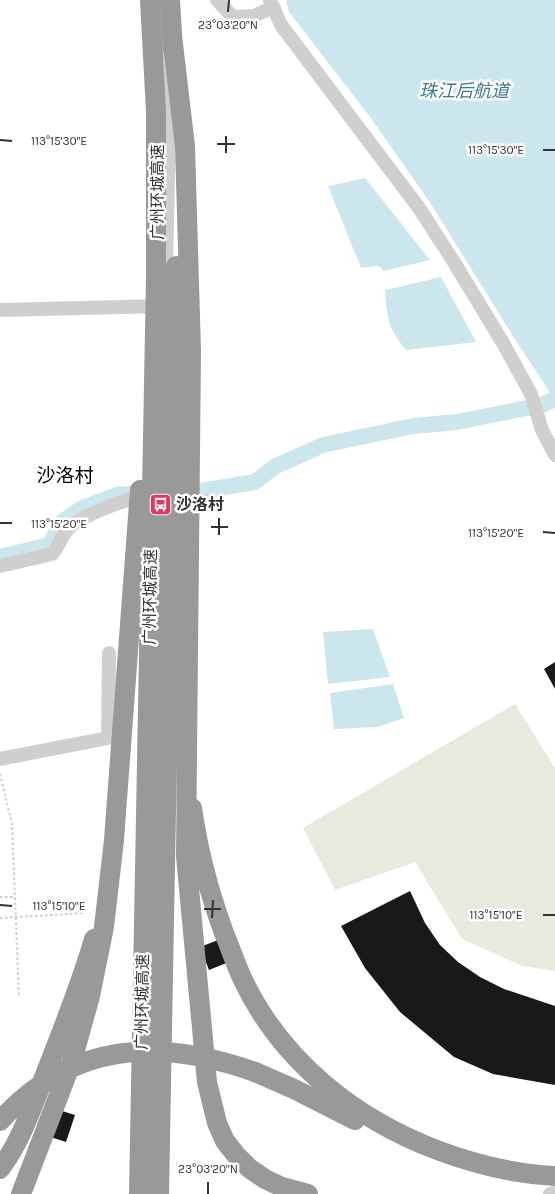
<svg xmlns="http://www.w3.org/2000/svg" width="555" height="1194" font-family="Karla,'Noto Sans SC',sans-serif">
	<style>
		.green { fill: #e7ebdd }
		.water { fill: #cce6ee }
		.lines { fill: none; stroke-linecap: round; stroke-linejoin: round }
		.river { stroke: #cce6ee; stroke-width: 16 }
		.building { fill: #191919 }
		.path { stroke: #ccc; stroke-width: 2; stroke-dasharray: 2.5 2.5; stroke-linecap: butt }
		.minor { stroke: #cfcfcf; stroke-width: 14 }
		.highway { stroke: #999; stroke-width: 20 }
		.highway-bridge { stroke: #999; stroke-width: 20 }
		.ticks { fill: none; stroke: #323232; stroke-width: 2 }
		.labels { text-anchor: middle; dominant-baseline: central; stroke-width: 5; stroke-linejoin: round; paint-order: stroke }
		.street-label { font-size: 16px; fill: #323232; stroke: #fff }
		.poi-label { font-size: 16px; font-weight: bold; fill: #323232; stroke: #fff; text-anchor: start }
		.water-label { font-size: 18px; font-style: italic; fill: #3b7c90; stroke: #fff }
		.quarter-label { font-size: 19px; fill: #000; stroke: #fff }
		.ticks-label { font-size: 12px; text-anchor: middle; fill: #323232; stroke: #fff; stroke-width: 5; stroke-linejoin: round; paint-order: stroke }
	</style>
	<rect width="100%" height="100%" fill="#fff"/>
	<path class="green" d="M515,704L555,768V971L522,966L462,939L415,862L335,890L303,828Z"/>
	<path class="water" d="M286,0H555V408L549,391L518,344L429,201L370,117L289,12Z
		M365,178L430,260L384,271L379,266L361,268L328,186Z
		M441,277L476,342L406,350C388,328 387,318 385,290Z
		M373,629L390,677L328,684L323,632Z
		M393,684L404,718L377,727L334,729L330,693Z"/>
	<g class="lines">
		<path class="river" d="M178,491L206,490L255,482L274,467L323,445L413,426L457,422L542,405L555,399
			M0,557L49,545L62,522L82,508L117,495L146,493"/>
	</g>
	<path class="building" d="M555,662V689L544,669Z
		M410,891L425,923L440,945L458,962L480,977L504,989L555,1006V1085L493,1074L454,1057L400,1012L365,968L341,926Z
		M231,935L239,958L209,970L200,947Z
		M46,1106L75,1115L66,1142L38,1133Z"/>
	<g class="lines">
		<path class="path" d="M0,774L12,824L19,996
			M0,897H15
			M0,918L85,913"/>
		<path class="minor" d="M217,0L233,17L254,16L273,7
			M270,0L281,25L419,208L452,259L503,343L531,394L542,430L555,455
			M163,35L169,133L166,268
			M0,310L164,306
			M182,502L212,501
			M0,566L52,554C59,547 61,537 67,530C79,516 127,498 146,496
			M0,759L108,738L109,653
			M550,1194L555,1193"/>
		<path class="highway" d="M192,808C198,851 209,892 224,933C231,949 236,966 244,982C283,1062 355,1119 437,1150C474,1164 515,1174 555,1176
			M255,1072L294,1089L355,1120
			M0,1169C20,1143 31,1110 43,1080C61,1034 80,987 94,939"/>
		<path class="highway-bridge" d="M170,0L173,50
			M172,36L185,146L191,351L186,856L207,1082L217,1123L225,1141L236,1155L249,1168L265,1179L282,1187L308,1194
			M0,1121C72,1041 159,1038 255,1072
			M21,1194L72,1061L90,996L104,927L114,840L140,490
			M139,1194L156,276V112L150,0
			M159,1194L176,266"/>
	</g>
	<path class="ticks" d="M228,12L229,0M0,140L12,141M217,144H235M543,150H555M226,153V136M0,523H12M211,527H228M543,532L555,533M219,535V518M0,905L12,906M204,909H221M543,915H555M212,918L213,900M208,1194V1182"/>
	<defs>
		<symbol id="bus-square" viewBox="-11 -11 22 22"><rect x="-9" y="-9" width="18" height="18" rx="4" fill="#e9335c" stroke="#fff"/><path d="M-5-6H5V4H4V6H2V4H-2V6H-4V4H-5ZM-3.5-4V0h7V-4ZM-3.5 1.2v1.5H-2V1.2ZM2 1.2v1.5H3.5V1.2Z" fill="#fff"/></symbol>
	</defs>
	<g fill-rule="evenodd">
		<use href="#bus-square" x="148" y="492" width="25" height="25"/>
	</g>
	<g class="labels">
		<g class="street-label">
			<text transform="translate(157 192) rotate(-90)">广州环城高速</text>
			<text transform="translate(150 597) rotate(-89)">广州环城高速</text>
			<text transform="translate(142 1002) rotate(-89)">广州环城高速</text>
		</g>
		<g class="poi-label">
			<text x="176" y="504">沙洛村</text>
		</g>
		<g class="water-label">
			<text x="464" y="91">珠江后航道</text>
		</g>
		<g class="quarter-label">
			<text x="65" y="476">沙洛村</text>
		</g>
	</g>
	<g class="ticks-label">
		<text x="228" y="29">23°03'20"N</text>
		<text x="59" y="145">113°15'30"E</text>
		<text x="496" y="154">113°15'30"E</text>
		<text x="59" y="528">113°15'20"E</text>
		<text x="496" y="537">113°15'20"E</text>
		<text x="59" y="910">113°15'10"E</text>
		<text x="496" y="919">113°15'10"E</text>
		<text x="208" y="1173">23°03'20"N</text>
	</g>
</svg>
